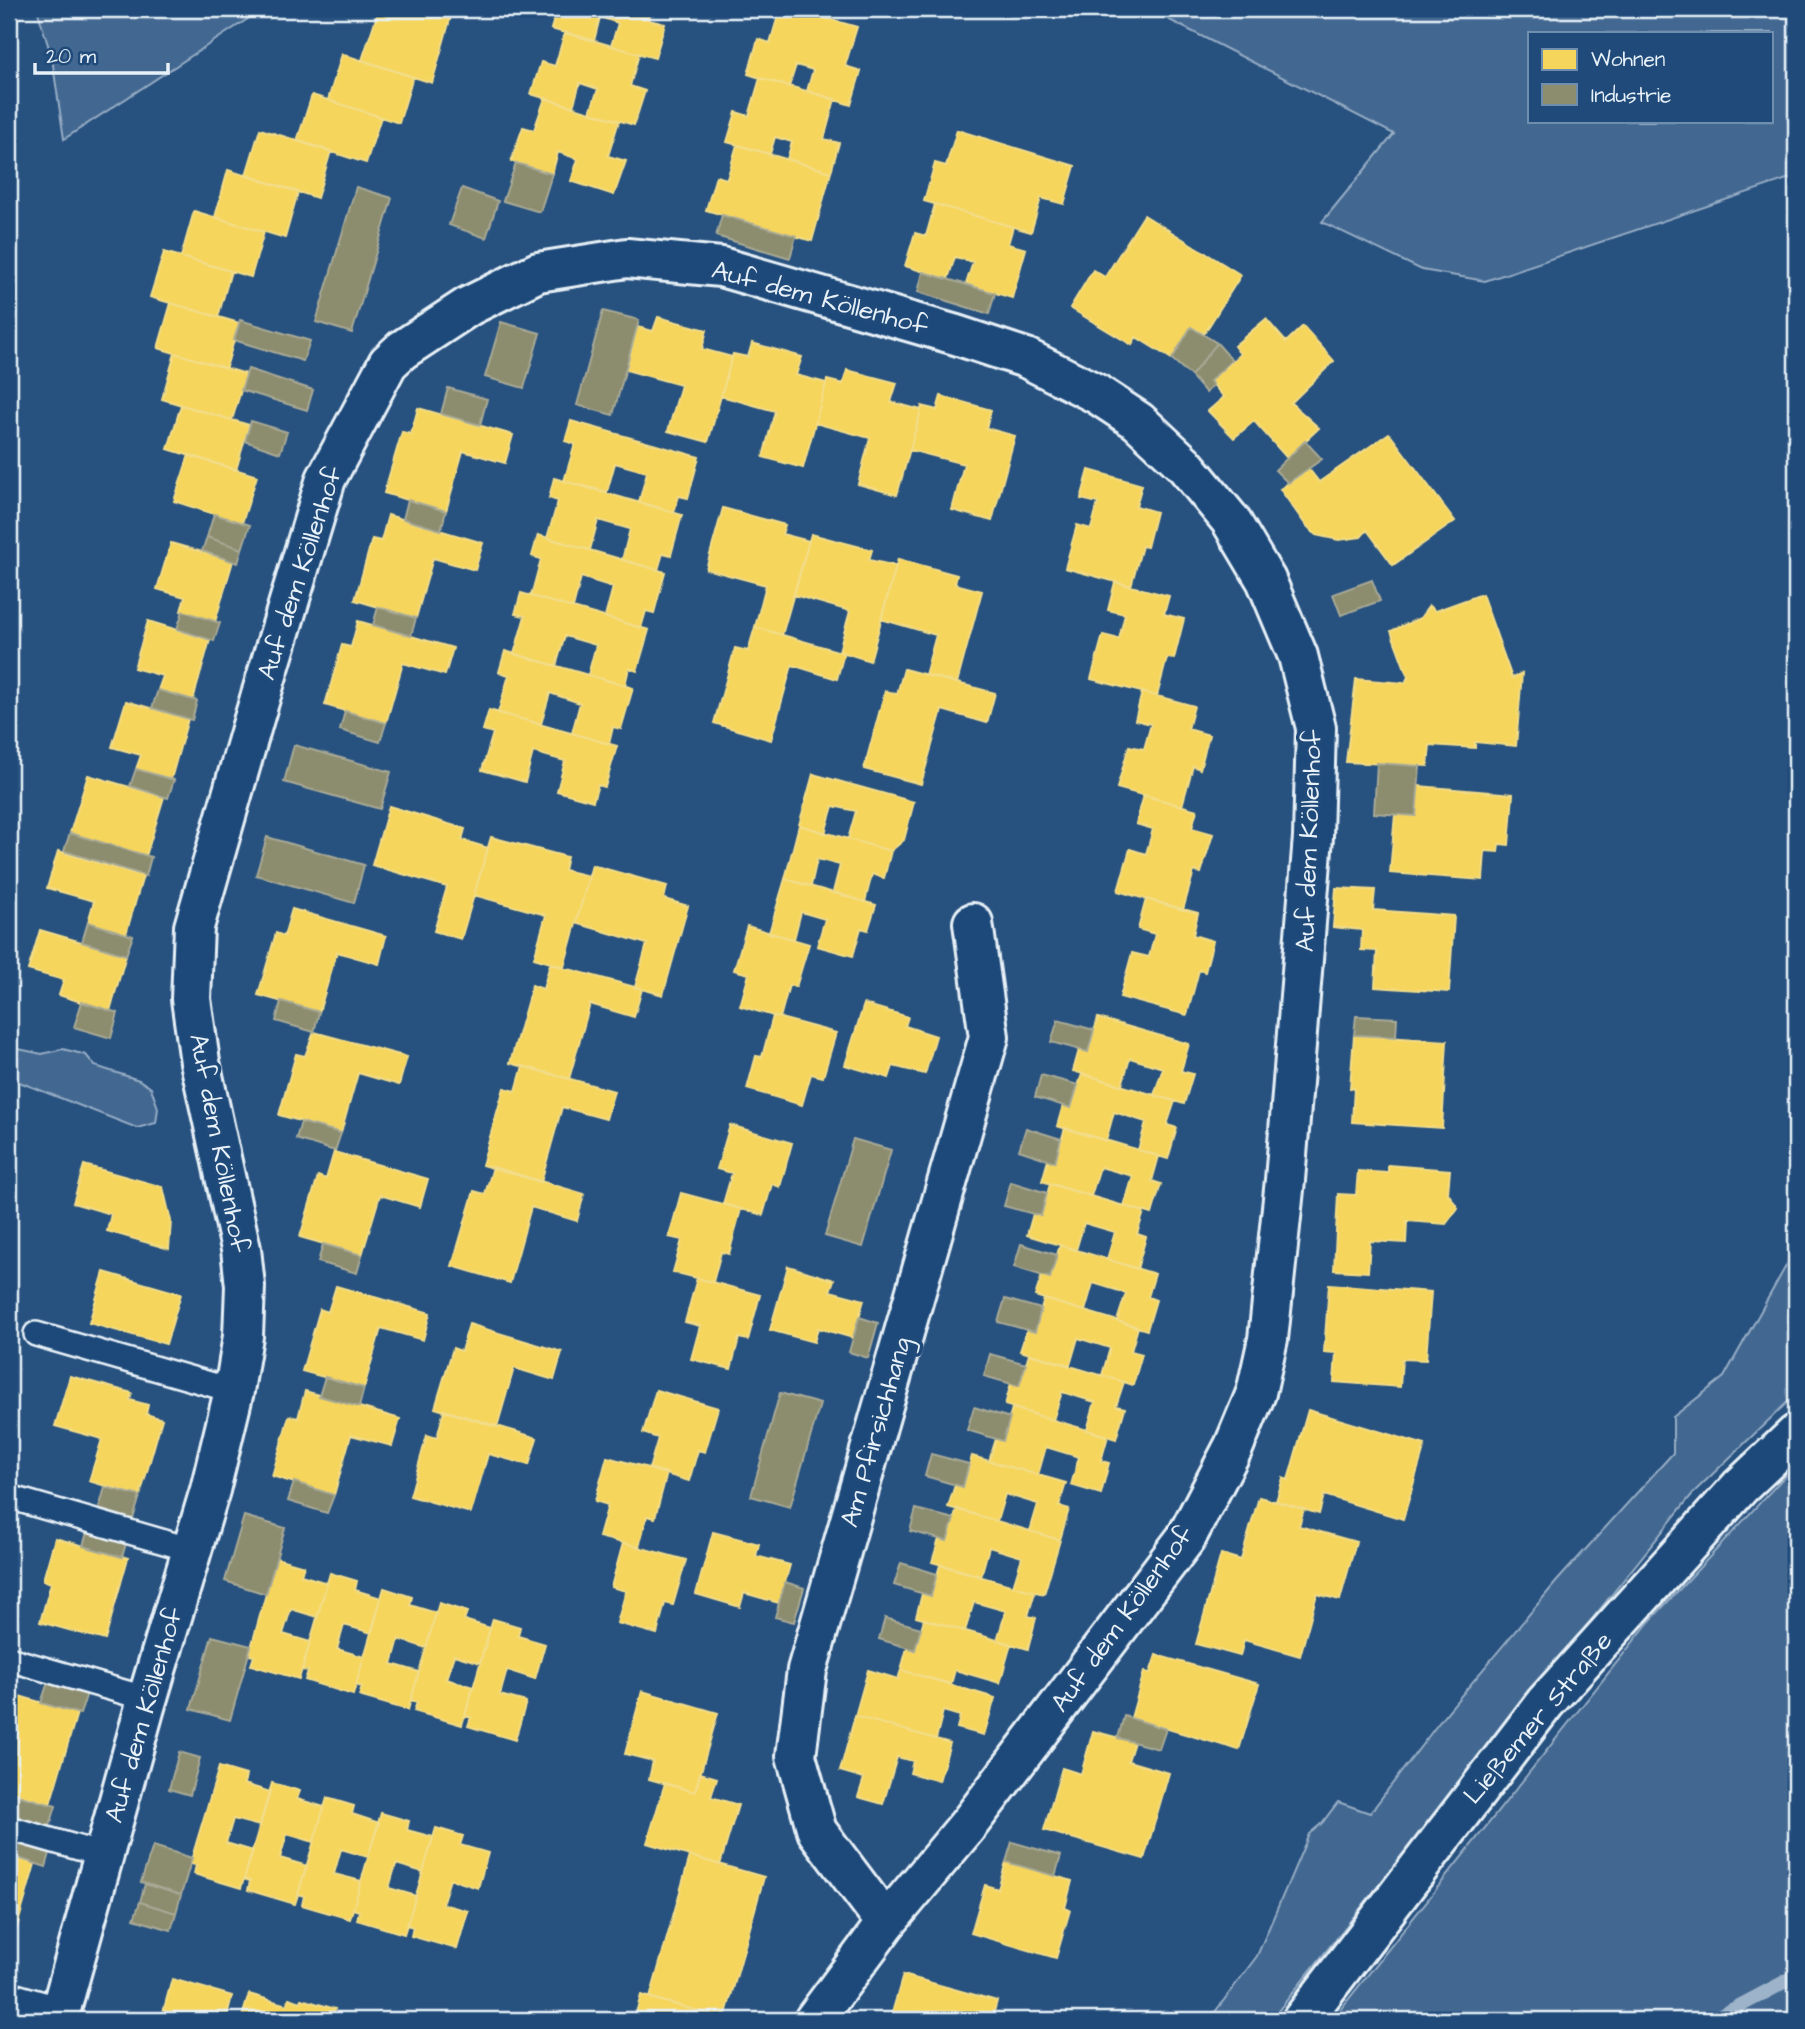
<svg xmlns="http://www.w3.org/2000/svg" width="1805" height="2029" font-family="'Architects Daughter',sans-serif">
	<style>
		.green { fill: #436891; stroke: #96acc4; stroke-width: 2; fill-rule: evenodd }
		.homes { fill: #f6d55c; stroke: #f2dd8b; stroke-width: 2 }
		.industry { fill: #8c8c6e; stroke: #a8aa97; stroke-width: 2 }
		.lines { fill: none; stroke-linecap: round; stroke-linejoin: round }
		.stream { stroke: #9db3c9; stroke-width: 14 }
		.lane-casing { stroke: #e8f1f8; stroke-width: 28 }
		.street-casing { stroke: #e8f1f8; stroke-width: 44 }
		.secondary-casing { stroke: #e8f1f8; stroke-width: 44 }
		.lane { stroke: #1f4a7a; stroke-width: 23 }
		.street { stroke: #1f4a7a; stroke-width: 38 }
		.secondary { stroke: #1f4a7a; stroke-width: 38 }
		.labels { text-anchor: middle; dominant-baseline: central; stroke-width: 7; stroke-linejoin: round; paint-order: stroke }
		.street-label { font-size: 26px; fill: #e8f1f8; stroke: #1f4a7a }
	</style>
	<rect width="100%" height="100%" fill="#27517f"/>
	<filter id="ink" filterUnits="userSpaceOnUse"><feTurbulence type="fractalNoise" baseFrequency=".0143" numOctaves="2"/><feDisplacementMap in="SourceGraphic" scale="14" xChannelSelector="R" yChannelSelector="G"/><feConvolveMatrix kernelMatrix="1 2 1 2 8 2 1 2 1" color-interpolation-filters="sRGB"/></filter>
	<g filter="url(#ink)">
		<path class="green" d="M37,9H263L64,139L52,58Z
			M1148,9H1796V176L1485,281L1422,270L1322,222L1394,134ZM1530,33H1772V121H1530Z
			M9,1047L42,1054L63,1049L86,1055L95,1066L139,1080L151,1088L158,1108L156,1123L137,1128L9,1078Z
			M1796,1248V1394L1694,1492L1271,2020H1209L1257,1956L1309,1834L1322,1823L1338,1802L1370,1813L1444,1716L1557,1581L1673,1453V1417L1724,1377Z
			M1796,1464V2020H1332L1649,1622Z"/>
		<path class="homes" d="M379,9H453L432,83L362,60Z
			M557,9H652L649,20L665,24L655,58L611,46L618,23L600,17L594,41L551,29Z
			M780,9H794L857,27L845,66L861,71L851,105L807,91L813,70L796,65L789,87L748,74L758,39L770,43Z
			M565,32L639,54L630,86L645,91L634,125L590,112L598,89L580,83L573,107L531,94L541,62L555,66Z
			M342,54L413,77L399,123L328,100Z
			M760,78L835,99L824,139L839,143L831,172L787,159L792,142L775,137L770,154L727,142L736,112L749,116Z
			M312,95L381,117L366,163L297,141Z
			M545,98L619,121L608,156L626,161L614,195L571,181L578,159L558,152L552,174L511,161L523,127L534,130Z
			M260,129L331,151L317,198L246,175Z
			M957,130L1075,166L1064,204L1041,198L1031,232L924,201L935,163L946,166Z
			M737,145L831,172L812,241L706,210L716,176L727,179Z
			M228,170L298,192L285,238L215,217Z
			M935,204L1013,227L1008,244L1026,249L1012,298L966,284L973,262L955,257L948,279L905,266L915,233L926,236Z
			M194,211L264,232L251,277L181,257Z
			M1144,215L1241,275L1204,334L1191,327L1172,359L1136,337L1132,345L1070,308L1093,270L1105,277Z
			M164,252L231,271L218,317L150,297Z
			M171,303L239,323L226,368L158,348Z
			M658,317L707,330L702,349L732,357L708,442L668,431L681,385L626,370L637,327L653,331Z
			M1266,319L1286,342L1303,326L1334,361L1291,403L1319,428L1287,458L1254,421L1234,438L1208,411L1224,397L1210,381L1240,354L1234,346Z
			M752,343L802,357L796,375L826,383L803,468L763,457L775,411L721,396L733,354L748,357Z
			M175,353L246,374L232,420L162,399Z
			M847,370L897,383L891,402L921,410L897,495L858,484L870,438L815,423L827,380L843,384Z
			M941,396L991,410L986,428L1015,436L992,521L952,510L964,464L910,450L922,406L937,410Z
			M181,405L249,425L236,470L168,449Z
			M418,408L513,435L505,463L463,451L446,511L384,493L402,432L411,434Z
			M571,421L699,457L688,498L679,496L674,512L639,502L647,472L615,463L607,492L564,481L575,444L565,441Z
			M1389,433L1455,521L1393,565L1367,530L1361,537L1339,540L1316,535L1305,524L1280,489L1309,469L1319,482Z
			M189,455L257,476L242,523L174,501Z
			M1089,470L1142,485L1136,506L1156,512L1147,547L1142,546L1131,586L1065,568L1077,525L1091,529L1098,503L1081,499Z
			M554,478L682,515L671,555L663,553L658,570L622,560L630,529L598,520L590,550L547,538L558,501L549,498Z
			M723,508L785,525L782,534L809,541L782,635L755,627L766,585L706,569Z
			M388,515L483,543L475,570L433,558L416,618L355,600L372,539L381,541Z
			M811,534L872,550L869,560L896,566L870,661L839,651L850,611L794,595Z
			M538,535L665,572L654,613L646,611L641,628L605,617L613,587L581,577L573,608L531,596L541,559L532,556Z
			M171,543L233,561L215,622L181,611L185,597L157,589Z
			M898,559L957,575L955,584L982,591L957,683L925,675L936,635L881,619Z
			M1115,582L1169,596L1164,614L1184,619L1174,659L1167,658L1157,696L1091,679L1103,635L1119,639L1125,614L1108,610Z
			M521,593L649,630L637,671L629,668L625,685L588,675L596,645L565,636L556,666L514,654L525,616L515,614Z
			M1482,594L1512,678L1522,673L1516,746L1475,742V748L1430,745L1428,766L1346,762L1356,679L1405,683L1408,677L1391,631L1420,618L1429,606L1435,611Z
			M148,621L210,640L193,700L158,690L163,676L134,668Z
			M358,621L453,648L445,675L403,663L386,723L325,705L342,645L351,647Z
			M755,627L844,653L837,679L792,665L771,740L714,723L735,648L748,651Z
			M505,651L633,688L621,729L613,727L609,744L572,733L580,703L550,693L541,724L498,713L509,675L499,672Z
			M904,669L995,693L987,723L942,710L921,784L864,769L885,691L897,694Z
			M1142,692L1194,706L1188,729L1209,735L1200,769L1193,766L1182,806L1117,788L1129,746L1144,749L1151,724L1135,720Z
			M126,701L188,719L171,779L136,769L141,755L112,747Z
			M489,710L617,746L605,787L598,785L593,801L557,791L565,761L533,752L525,782L482,770L493,733L483,730Z
			M813,774L914,802L904,840L891,851L848,839L856,811L833,806L825,833L799,825Z
			M88,775L164,797L146,856L70,833Z
			M1418,786L1513,794L1509,845L1499,844L1498,852L1485,851L1483,880L1390,873L1395,814L1416,816Z
			M1144,795L1197,810L1192,828L1213,834L1201,873L1194,871L1183,910L1118,891L1130,849L1146,854L1153,829L1136,824Z
			M389,806L465,829L462,840L488,848L461,939L434,931L447,887L372,865Z
			M799,825L891,851L884,878L872,874L865,902L833,892L840,865L817,859L811,886L785,879Z
			M491,837L567,857L564,870L589,876L564,967L534,958L546,915L474,895Z
			M58,851L143,876L126,934L88,922L94,901L47,888Z
			M592,865L667,886L664,899L688,906L663,995L635,987L647,944L576,923Z
			M785,879L876,905L868,930L861,928L853,956L817,946L825,919L801,912L794,939L769,933Z
			M1336,888L1375,890L1373,910L1454,916L1449,992L1375,987L1377,951L1361,950L1362,930L1333,927Z
			M1146,899L1198,913L1193,935L1213,941L1205,972L1199,970L1187,1015L1120,997L1132,953L1149,957L1155,934L1138,929Z
			M292,909L386,936L379,964L337,952L319,1012L258,995L276,933L284,936Z
			M747,926L809,944L796,987L789,985L780,1018L740,1006L749,974L734,970Z
			M40,930L126,955L110,1011L59,995L64,980L28,970Z
			M550,964L642,989L634,1017L590,1004L569,1079L510,1063L532,985L543,989Z
			M864,1004L908,1017L905,1026L936,1036L925,1074L893,1066L889,1078L845,1065Z
			M773,1016L836,1033L823,1077L811,1074L802,1105L747,1089L756,1056L762,1057Z
			M1098,1018L1189,1044L1181,1071L1193,1074L1184,1104L1154,1095L1163,1068L1130,1058L1122,1085L1073,1071L1079,1050L1088,1052Z
			M314,1032L407,1057L399,1085L358,1073L341,1133L279,1115L296,1054L305,1056Z
			M1354,1035L1447,1041L1442,1128L1352,1122L1354,1088H1350Z
			M523,1066L614,1091L606,1119L562,1107L541,1182L482,1165L504,1088L516,1091Z
			M1082,1074L1175,1101L1167,1125L1177,1128L1168,1159L1138,1150L1146,1122L1114,1112L1106,1141L1057,1126L1063,1105L1071,1108Z
			M730,1125L792,1143L780,1187L772,1184L763,1215L723,1204L732,1173L717,1169Z
			M1065,1128L1159,1156L1152,1181L1161,1184L1152,1214L1124,1206L1133,1176L1100,1167L1091,1196L1042,1181L1048,1160L1055,1162Z
			M334,1152L428,1179L420,1207L380,1195L362,1255L300,1237L318,1176L326,1179Z
			M84,1165L163,1187L171,1221L169,1249L107,1231L111,1214L73,1203Z
			M1388,1165L1450,1170L1448,1193L1458,1208L1446,1224L1407,1221L1406,1243L1370,1241L1368,1272L1334,1270L1338,1194L1356,1195L1358,1171L1388,1173Z
			M493,1167L584,1194L577,1221L531,1207L510,1283L452,1266L474,1191L485,1194Z
			M1050,1184L1144,1212L1137,1234L1146,1237L1137,1269L1107,1259L1115,1232L1084,1223L1076,1250L1027,1235L1033,1214L1041,1216Z
			M681,1193L741,1209L729,1254L721,1252L713,1282L673,1272L682,1240L669,1237Z
			M1060,1245L1155,1274L1148,1297L1156,1300L1147,1330L1117,1321L1126,1293L1093,1283L1085,1311L1035,1296L1042,1275L1050,1278Z
			M788,1266L834,1280L830,1291L864,1300L853,1338L818,1328L814,1342L770,1330Z
			M104,1272L181,1294L166,1344L89,1323Z
			M697,1278L760,1295L748,1340L739,1338L731,1369L691,1359L700,1326L685,1322Z
			M1329,1284L1431,1292L1426,1360L1402,1359L1400,1387L1334,1382L1336,1353L1324,1352Z
			M336,1286L430,1313L423,1340L381,1328L364,1388L302,1371L320,1309L328,1312Z
			M1044,1299L1138,1327L1131,1351L1142,1354L1133,1385L1102,1375L1110,1348L1078,1338L1070,1365L1020,1351L1027,1330L1035,1332Z
			M469,1324L562,1352L554,1380L514,1368L497,1427L435,1408L453,1348L461,1351Z
			M1029,1354L1124,1382L1116,1406L1125,1408L1116,1439L1087,1430L1095,1402L1062,1392L1053,1420L1005,1405L1011,1383L1019,1386Z
			M70,1376L132,1393L130,1400L148,1405L146,1414L162,1419L140,1496L89,1481L102,1439L55,1426Z
			M656,1390L718,1408L705,1452L698,1450L689,1481L649,1469L658,1438L643,1433Z
			M305,1391L400,1419L392,1446L351,1435L334,1495L272,1476L289,1416L298,1418Z
			M1012,1408L1108,1436L1101,1461L1109,1463L1101,1494L1071,1485L1079,1457L1046,1447L1038,1475L989,1461L996,1439L1003,1441Z
			M444,1410L537,1438L529,1465L488,1454L471,1513L410,1496L427,1435L437,1438Z
			M1308,1410L1425,1445L1403,1519L1324,1495L1319,1514L1276,1501L1283,1478L1288,1480Z
			M972,1456L1066,1483L1059,1506L1069,1509L1060,1540L1030,1531L1038,1504L1005,1494L997,1521L948,1507L955,1485L963,1487Z
			M607,1457L667,1473L655,1518L647,1516L639,1547L599,1537L608,1505L595,1501Z
			M1259,1497L1304,1509L1299,1526L1356,1542L1340,1600L1317,1594L1300,1656L1244,1640L1240,1656L1196,1644L1221,1554L1241,1560Z
			M957,1509L1060,1540L1044,1594L1013,1586L1022,1557L989,1547L981,1576L932,1562L939,1539L947,1541Z
			M713,1532L759,1544L756,1556L790,1565L779,1603L744,1593L740,1607L696,1594Z
			M55,1538L128,1558L105,1640L40,1622L51,1583L43,1580Z
			M623,1543L686,1560L673,1605L665,1603L657,1634L617,1623L626,1591L611,1587Z
			M276,1558L304,1566L301,1575L327,1583L317,1617L291,1609L283,1634L310,1642L299,1679L251,1665L254,1656L249,1655Z
			M940,1565L1035,1592L1028,1616L1036,1618L1028,1649L997,1640L1006,1611L974,1602L965,1631L916,1617L922,1594L931,1596Z
			M330,1573L357,1581L355,1590L381,1598L372,1633L344,1625L337,1649L364,1657L353,1695L305,1680L308,1671L302,1670Z
			M384,1588L412,1597L410,1605L436,1613L426,1648L399,1639L392,1664L419,1672L408,1710L359,1696L362,1687L356,1685Z
			M439,1603L467,1612L464,1620L490,1628L480,1663L454,1655L446,1679L473,1687L462,1725L414,1711L417,1702L411,1700Z
			M493,1619L520,1627L518,1636L545,1644L535,1679L507,1670L500,1695L526,1702L515,1740L468,1726L471,1717L465,1716Z
			M924,1619L1011,1644L1000,1683L955,1670L951,1684L901,1670L907,1648L915,1650Z
			M1156,1655L1259,1684L1239,1750L1131,1718L1144,1672L1150,1673Z
			M868,1670L898,1679L901,1670L995,1698L984,1735L957,1728L960,1716L943,1711L936,1739L855,1716Z
			M642,1691L718,1713L695,1792L649,1779L653,1761L625,1754Z
			M9,1693L77,1713L50,1804L9,1792Z
			M855,1716L950,1743L939,1781L910,1773L913,1761L897,1757L883,1804L858,1797L864,1778L840,1771Z
			M1093,1731L1134,1742L1128,1761L1169,1773L1144,1859L1044,1830L1062,1768L1081,1774Z
			M219,1767L246,1775L244,1784L270,1792L260,1826L233,1819L226,1843L253,1851L241,1888L194,1874L196,1865L190,1864Z
			M700,1773L717,1778L711,1797L738,1805L720,1865L647,1843L665,1783L695,1792Z
			M272,1783L300,1791L297,1799L324,1807L314,1842L287,1834L280,1858L307,1866L295,1904L248,1890L250,1881L244,1879Z
			M327,1798L354,1806L352,1814L379,1823L368,1857L341,1849L334,1874L361,1881L350,1919L302,1905L304,1896L298,1894Z
			M381,1813L409,1821L407,1830L433,1837L423,1872L396,1864L389,1888L416,1896L404,1934L357,1920L359,1911L353,1909Z
			M436,1828L463,1836L460,1845L488,1853L478,1888L450,1879L442,1904L468,1911L457,1949L411,1936L413,1927L407,1925Z
			M9,1856L35,1864L9,1955Z
			M690,1856L764,1877L725,2018L650,1998Z
			M1006,1862L1072,1881L1065,1908L1070,1910L1056,1958L971,1933L985,1885L998,1889Z
			M903,1975L997,2001L992,2019L995,2020H890Z
			M172,1979L232,1996L226,2020H171L172,2018L162,2016Z
			M249,1994L287,2005L289,1998L301,2002L302,1999L335,2009L332,2020H241Z
			M641,1995L709,2014L707,2020H634Z"/>
		<path class="industry" d="M516,163L552,174L540,212L503,201Z
			M356,187L392,198L352,333L316,322Z
			M462,188L498,201L486,238L449,225Z
			M722,215L796,236L790,258L716,236Z
			M923,272L995,293L989,314L918,292Z
			M603,311L639,320L613,415L577,405Z
			M240,320L310,341L303,361L234,340Z
			M501,322L540,333L524,388L485,377Z
			M1191,327L1217,343L1191,376L1172,359Z
			M1217,343L1232,360L1210,381L1213,385L1206,393L1191,376Z
			M248,369L313,390L307,410L241,390Z
			M448,388L487,399L480,425L441,414Z
			M251,421L287,432L280,453L245,441Z
			M1305,441L1322,459L1288,483L1275,470Z
			M408,500L446,511L441,530L403,519Z
			M214,514L250,525L242,549L207,537Z
			M207,537L242,549L238,563L202,551Z
			M1372,580L1380,601L1341,615L1333,594Z
			M378,607L416,618L411,636L373,625Z
			M183,611L220,623L214,641L177,629Z
			M158,690L197,701L192,720L152,708Z
			M345,711L386,723L380,742L340,730Z
			M294,745L391,772L380,809L284,782Z
			M1377,763L1420,766L1416,816L1374,813Z
			M136,769L174,780L168,798L130,786Z
			M70,833L151,857L146,876L64,851Z
			M267,837L364,865L354,903L256,875Z
			M88,922L133,936L126,955L82,942Z
			M281,1001L319,1012L314,1032L276,1021Z
			M82,1002L118,1013L111,1038L74,1027Z
			M1356,1016L1397,1018L1396,1037L1354,1035Z
			M1058,1020L1094,1030L1088,1052L1051,1042Z
			M1041,1075L1078,1085L1071,1108L1035,1097Z
			M301,1122L341,1133L335,1151L296,1139Z
			M1026,1128L1061,1139L1055,1162L1019,1150Z
			M853,1139L891,1150L863,1247L825,1236Z
			M1011,1182L1047,1193L1041,1216L1004,1206Z
			M323,1244L362,1255L357,1273L318,1262Z
			M1021,1244L1057,1255L1050,1278L1014,1267Z
			M1005,1299L1041,1309L1035,1332L998,1322Z
			M859,1317L878,1323L868,1358L849,1352Z
			M990,1354L1026,1364L1019,1386L984,1376Z
			M325,1377L364,1388L359,1407L319,1396Z
			M780,1393L820,1404L790,1507L751,1496Z
			M974,1407L1010,1418L1003,1441L967,1430Z
			M931,1454L969,1464L963,1487L925,1476Z
			M294,1482L334,1495L327,1513L288,1501Z
			M105,1487L140,1496L133,1519L99,1509Z
			M916,1509L954,1519L947,1541L910,1531Z
			M244,1516L285,1528L266,1594L225,1581Z
			M88,1529L127,1540L122,1557L83,1546Z
			M901,1563L937,1574L931,1596L894,1585Z
			M785,1582L804,1588L794,1622L775,1617Z
			M885,1618L921,1628L915,1650L879,1639Z
			M212,1636L251,1646L230,1720L191,1709Z
			M48,1682L87,1693L80,1714L41,1703Z
			M1124,1716L1166,1729L1159,1749L1118,1738Z
			M179,1752L200,1758L190,1795L169,1789Z
			M17,1795L56,1806L49,1829L10,1818Z
			M20,1840L51,1850L46,1867L15,1857Z
			M1012,1842L1061,1856L1055,1876L1006,1862Z
			M153,1846L192,1858L181,1895L141,1882Z
			M145,1884L181,1895L176,1913L140,1902Z
			M140,1902L176,1913L171,1930L134,1919Z"/>
		<g class="lines">
			<path class="stream" d="M1713,2020L1796,1976"/>
			<defs>
				<path id="lane" d="M36,1334L234,1391
					M9,1497L192,1550
					M9,1659L148,1699
					M9,1828L103,1855
					M9,1994L61,2009"/>
				<path id="street" d="M886,1923L817,1831L796,1756L807,1670L989,1037L973,923
					M58,2020L145,1707L210,1490L234,1391L243,1336L245,1286L241,1249L200,1062L191,999L194,927L255,715L326,479L388,363L402,350L469,306L538,272L627,258L721,267L956,335L1026,358L1097,394L1138,421L1184,464L1231,521L1266,580L1298,656L1316,728L1313,837L1285,1180L1268,1339L1256,1393L1234,1446L1186,1538L968,1825L886,1923L814,2020"/>
				<path id="secondary" d="M1302,2020L1545,1703L1740,1487L1796,1434"/>
			</defs>
			<use href="#lane" class="lane-casing"/>
			<use href="#street" class="street-casing"/>
			<use href="#secondary" class="secondary-casing"/>
			<use href="#lane" class="lane"/>
			<use href="#street" class="street"/>
			<use href="#secondary" class="secondary"/>
		</g>
	</g>
	<g class="labels">
		<g class="street-label">
			<text transform="translate(820 298) rotate(15)">Auf dem Köllenhof</text>
			<text transform="translate(300 573) rotate(-72)">Auf dem Köllenhof</text>
			<text transform="translate(1309 841) rotate(-88)">Auf dem Köllenhof</text>
			<text transform="translate(219 1143) rotate(79)">Auf dem Köllenhof</text>
			<text transform="translate(876 1432) rotate(-74)">Am Pfirsichhang</text>
			<text transform="translate(1122 1619) rotate(-54)">Auf dem Köllenhof</text>
			<text transform="translate(144 1715) rotate(-74)">Auf dem Köllenhof</text>
			<text transform="translate(1538 1718) rotate(-50)">Ließemer Straße</text>
		</g>
	</g>
	<rect width="1805" height="2029" fill="none" stroke="#1f4a7a" stroke-width="35"/>
	<rect x="18" y="18" width="1770" height="1994" fill="none" stroke="#e8f1f8" stroke-width="2.5" filter="url(#ink)"/>
	<rect x="1528" y="32" width="245" height="91" fill="#1f4a7a" stroke="#6f8dac" stroke-width="2"/>
	<rect x="1542" y="49" width="35" height="21" fill="#f6d55c" stroke="#6f8dac" stroke-width="2"/>
	<text x="1591" y="66" font-size="21" fill="#e8f1f8">Wohnen</text>
	<rect x="1542" y="84" width="35" height="21" fill="#8c8c6e" stroke="#6f8dac" stroke-width="2"/>
	<text x="1591" y="102" font-size="21" fill="#e8f1f8">Industrie</text>
	<path d="M35 63v10h133v-10" fill="none" stroke="#e8f1f8" stroke-width="3.5"/>
	<text x="46" y="63" font-size="21" fill="#e8f1f8" stroke="#1f4a7a" stroke-width="5" paint-order="stroke">20 m</text>
</svg>
